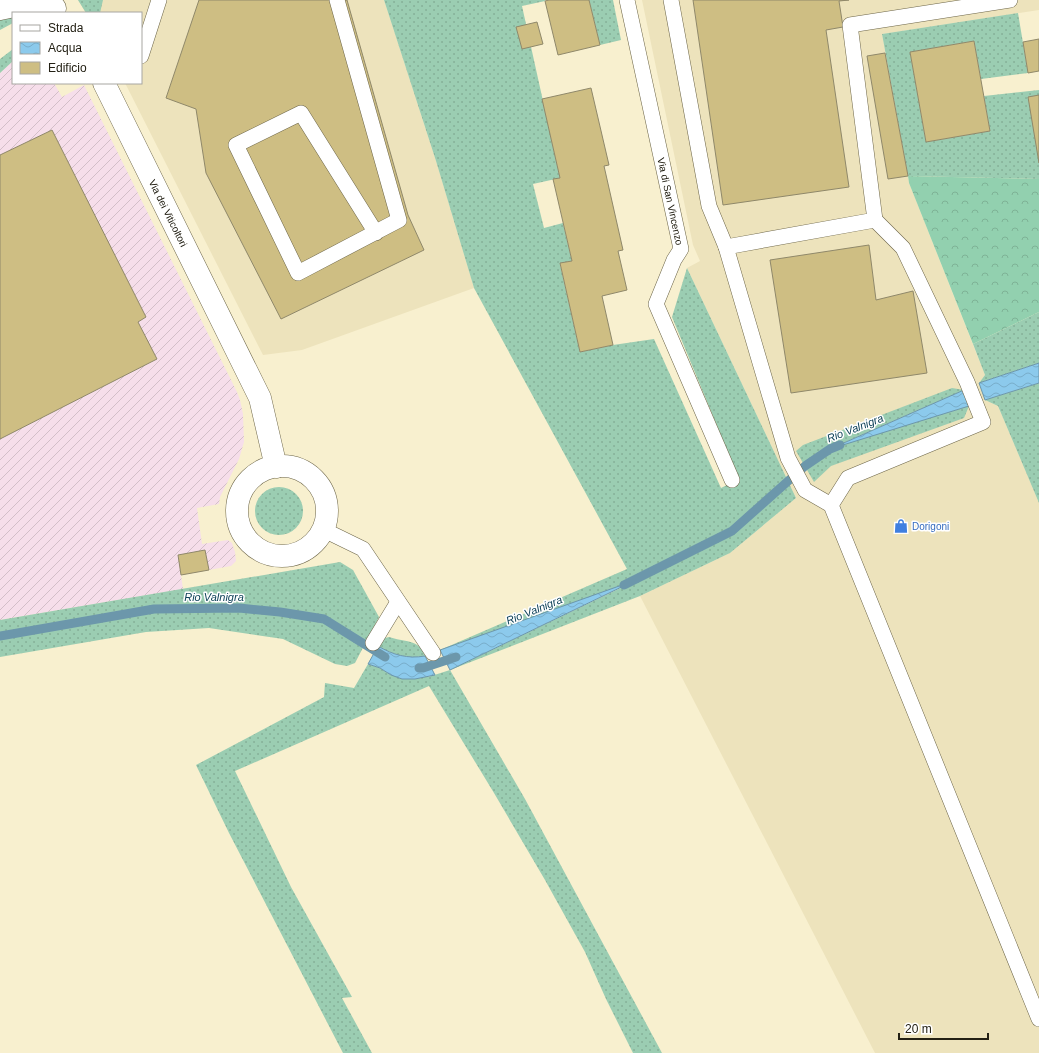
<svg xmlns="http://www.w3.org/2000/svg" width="1039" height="1053" font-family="Arial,sans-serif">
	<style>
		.built { fill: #ede3bc }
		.industrial { fill: url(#industrial-furrows) }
		.grass { fill: url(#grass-dots) }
		.forest { fill: url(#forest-crowns) }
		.water { fill: url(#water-waves); stroke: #6c97ab }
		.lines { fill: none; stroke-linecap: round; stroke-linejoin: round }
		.stream { stroke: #6c97ab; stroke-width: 9 }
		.building { fill: #cebe83; stroke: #8f886a }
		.lane-casing { stroke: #6d6649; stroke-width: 16 }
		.street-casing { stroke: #6d6649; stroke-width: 23 }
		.lane { stroke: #fff; stroke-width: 15 }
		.street { stroke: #fff; stroke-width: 22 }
		.labels { text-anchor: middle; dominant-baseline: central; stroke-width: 3; stroke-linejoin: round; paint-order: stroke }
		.street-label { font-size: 10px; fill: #232014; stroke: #fff }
		.shop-label { font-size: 10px; fill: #366cbe; stroke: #fff; text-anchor: start }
		.water-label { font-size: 11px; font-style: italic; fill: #0f4259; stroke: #fff }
	</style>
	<defs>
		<pattern id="industrial-furrows" width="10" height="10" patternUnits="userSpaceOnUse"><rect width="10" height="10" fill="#f6deea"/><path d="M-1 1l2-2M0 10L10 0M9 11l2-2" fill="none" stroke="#d3bec8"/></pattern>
		<pattern id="grass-dots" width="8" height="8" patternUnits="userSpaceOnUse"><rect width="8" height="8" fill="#9bcdb2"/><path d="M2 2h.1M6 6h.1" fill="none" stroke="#85b098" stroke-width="1.8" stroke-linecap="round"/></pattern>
		<pattern id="forest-crowns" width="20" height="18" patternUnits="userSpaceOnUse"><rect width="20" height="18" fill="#92d0af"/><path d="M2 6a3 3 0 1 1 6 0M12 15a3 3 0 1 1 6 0" fill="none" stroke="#7eb296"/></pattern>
		<pattern id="water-waves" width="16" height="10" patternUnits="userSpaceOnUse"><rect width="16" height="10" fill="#8ccaec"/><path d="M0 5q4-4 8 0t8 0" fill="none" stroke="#78adca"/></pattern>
	</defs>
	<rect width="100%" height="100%" fill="#f8f0cf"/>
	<path class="built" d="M78,0H384L436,161L474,288L302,350L263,355L125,83H141V13H86Z
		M642,0H1039V10L882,34L909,183L985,375L979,383L985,400L998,406L1039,503V1053H875L640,596L730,553L796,498L687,268L700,261L693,245Z"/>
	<path class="industrial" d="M13,61V83H54L62,97L84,85L237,392L240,400L243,414L244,442L239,459L220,497L219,504L197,508L202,544L228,540L232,543L235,552L236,561L231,566L181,575L183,589L0,620V73Z"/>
	<path class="grass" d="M78,0H103L100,13H86Z
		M384,0H545V1L522,6L560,178L533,184L544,228L563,223L572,261L560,264L580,352L613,345L654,339L721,488L739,479L672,317L687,268L796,498L730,553L640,596L450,670L525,799L662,1053H633L606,999L585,952L545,880L494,793L429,686L235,771L291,887L352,997L342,998L372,1053H343L229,833L196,765L324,697L325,683L354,688L368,664L380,668L391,675L428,677L450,670L631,583L440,650L627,569L474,288L436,161Z
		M589,0H613L621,40L600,45Z
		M1018,13L1028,73L981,79L974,41L910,52L926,142L990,131L984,96L1039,90V179L908,176L882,34Z
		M13,16V23L0,30V20Z
		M13,49V61L0,73V59Z
		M1039,312V363L979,383L985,375L973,344Z
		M1039,383V503L998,406L985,400Z
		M952,388L964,390L834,447L969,406L964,418L831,466L814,482L796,451L803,445Z
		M255 511a24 24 0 1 1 48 0a24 24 0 1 1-48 0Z
		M340,562L353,570L379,617L355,663L347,666L335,664L283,639L209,628L146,632L0,657V620Z
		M389,637C403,642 420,639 425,656C408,659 393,655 378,646L385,638Z"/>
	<path class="forest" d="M908,176L1039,179V312L973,344L909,183Z"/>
	<path class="water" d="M1039,363V383L985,400L979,383Z
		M964,390L969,406L830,449Z
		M636,580L450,670L440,650Z
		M378,646C393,655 408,659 425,656L435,675L415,679H402L391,675L380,668L368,664Z"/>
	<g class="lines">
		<path class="stream" d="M624,585L732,531L805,466L830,449L840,445
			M0,636L154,609L239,608L280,612L324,619L385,657
			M419,668H423L456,657"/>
	</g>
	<path class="building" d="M199,0H347L408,215L424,250L281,319L206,173L196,109L166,98Z
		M549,0H589L600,45L558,55L545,1Z
		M693,0H849L839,1L843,27L826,30L849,187L723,205Z
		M537,22L543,44L522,49L516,27Z
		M1039,39V71L1028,73L1023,42Z
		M974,41L990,131L926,142L910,52Z
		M885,53L908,176L888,179L867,56Z
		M591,88L609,165L604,166L623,250L618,251L627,290L602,296L613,345L580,352L560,263L572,261L553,179L560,178L542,99Z
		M1039,95V163L1028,97Z
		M52,130L146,317L138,322L157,359L0,439V155Z
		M869,245L876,300L913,291L927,373L791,393L770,260Z
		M205,550L209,570L181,575L178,555Z"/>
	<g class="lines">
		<defs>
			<g id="lane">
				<path d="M337,0L399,220L298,273L236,145L301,113L376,233"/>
				<path id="s1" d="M627,0L681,249L674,260L656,304L732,480"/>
				<path d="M671,0L709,206L726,247L875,220L850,25L1010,0"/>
				<path d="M141,56L159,0"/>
				<path d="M726,247L788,458L805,490L831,505L1039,1019"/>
				<path d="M831,505L848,478L983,422L967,382L903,248L875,220"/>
				<path d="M322,529L363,549L433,653"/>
				<path d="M373,643L398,602"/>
			</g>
			<g id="street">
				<path d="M0,9L19,5L55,8"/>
				<path id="s2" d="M104,83L260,398L276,467"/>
				<circle cx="282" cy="511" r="45"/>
			</g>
		</defs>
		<use href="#lane" class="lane-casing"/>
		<use href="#street" class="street-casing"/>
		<use href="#lane" class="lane"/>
		<use href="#street" class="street"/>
	</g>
	<defs>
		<symbol id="shop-bare" viewBox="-9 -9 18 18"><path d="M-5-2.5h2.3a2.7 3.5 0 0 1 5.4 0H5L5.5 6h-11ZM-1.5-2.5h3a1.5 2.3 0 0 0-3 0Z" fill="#3f7fe0" stroke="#fff" stroke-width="2.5" paint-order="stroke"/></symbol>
	</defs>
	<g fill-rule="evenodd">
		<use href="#shop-bare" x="891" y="516" width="20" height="20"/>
	</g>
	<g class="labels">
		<g class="street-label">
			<text stroke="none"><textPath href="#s1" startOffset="206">Via di San Vincenzo</textPath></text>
			<text stroke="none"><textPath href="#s2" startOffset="145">Via dei Viticoltori</textPath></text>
		</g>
		<g class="shop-label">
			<text x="912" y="526">Dorigoni</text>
		</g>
		<g class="water-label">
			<text transform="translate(855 428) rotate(-21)">Rio Valnigra</text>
			<text x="214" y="597">Rio Valnigra</text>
			<text transform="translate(534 610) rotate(-22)">Rio Valnigra</text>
		</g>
	</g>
	<rect x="12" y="12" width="130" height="72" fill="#ffffff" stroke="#a7a6a1"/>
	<rect x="20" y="25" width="20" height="6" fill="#ffffff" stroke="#a7a6a1"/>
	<text x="48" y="32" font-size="12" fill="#232014">Strada</text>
	<rect x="20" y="42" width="20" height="12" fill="url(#water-waves)" stroke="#a7a6a1"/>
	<text x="48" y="52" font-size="12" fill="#232014">Acqua</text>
	<rect x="20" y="62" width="20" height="12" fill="#cebe83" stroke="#a7a6a1"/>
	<text x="48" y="72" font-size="12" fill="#232014">Edificio</text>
	<path d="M899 1033v6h89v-6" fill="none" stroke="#232014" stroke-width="2"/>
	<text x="905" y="1033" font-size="12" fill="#232014" stroke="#ffffff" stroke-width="3" paint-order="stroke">20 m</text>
</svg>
